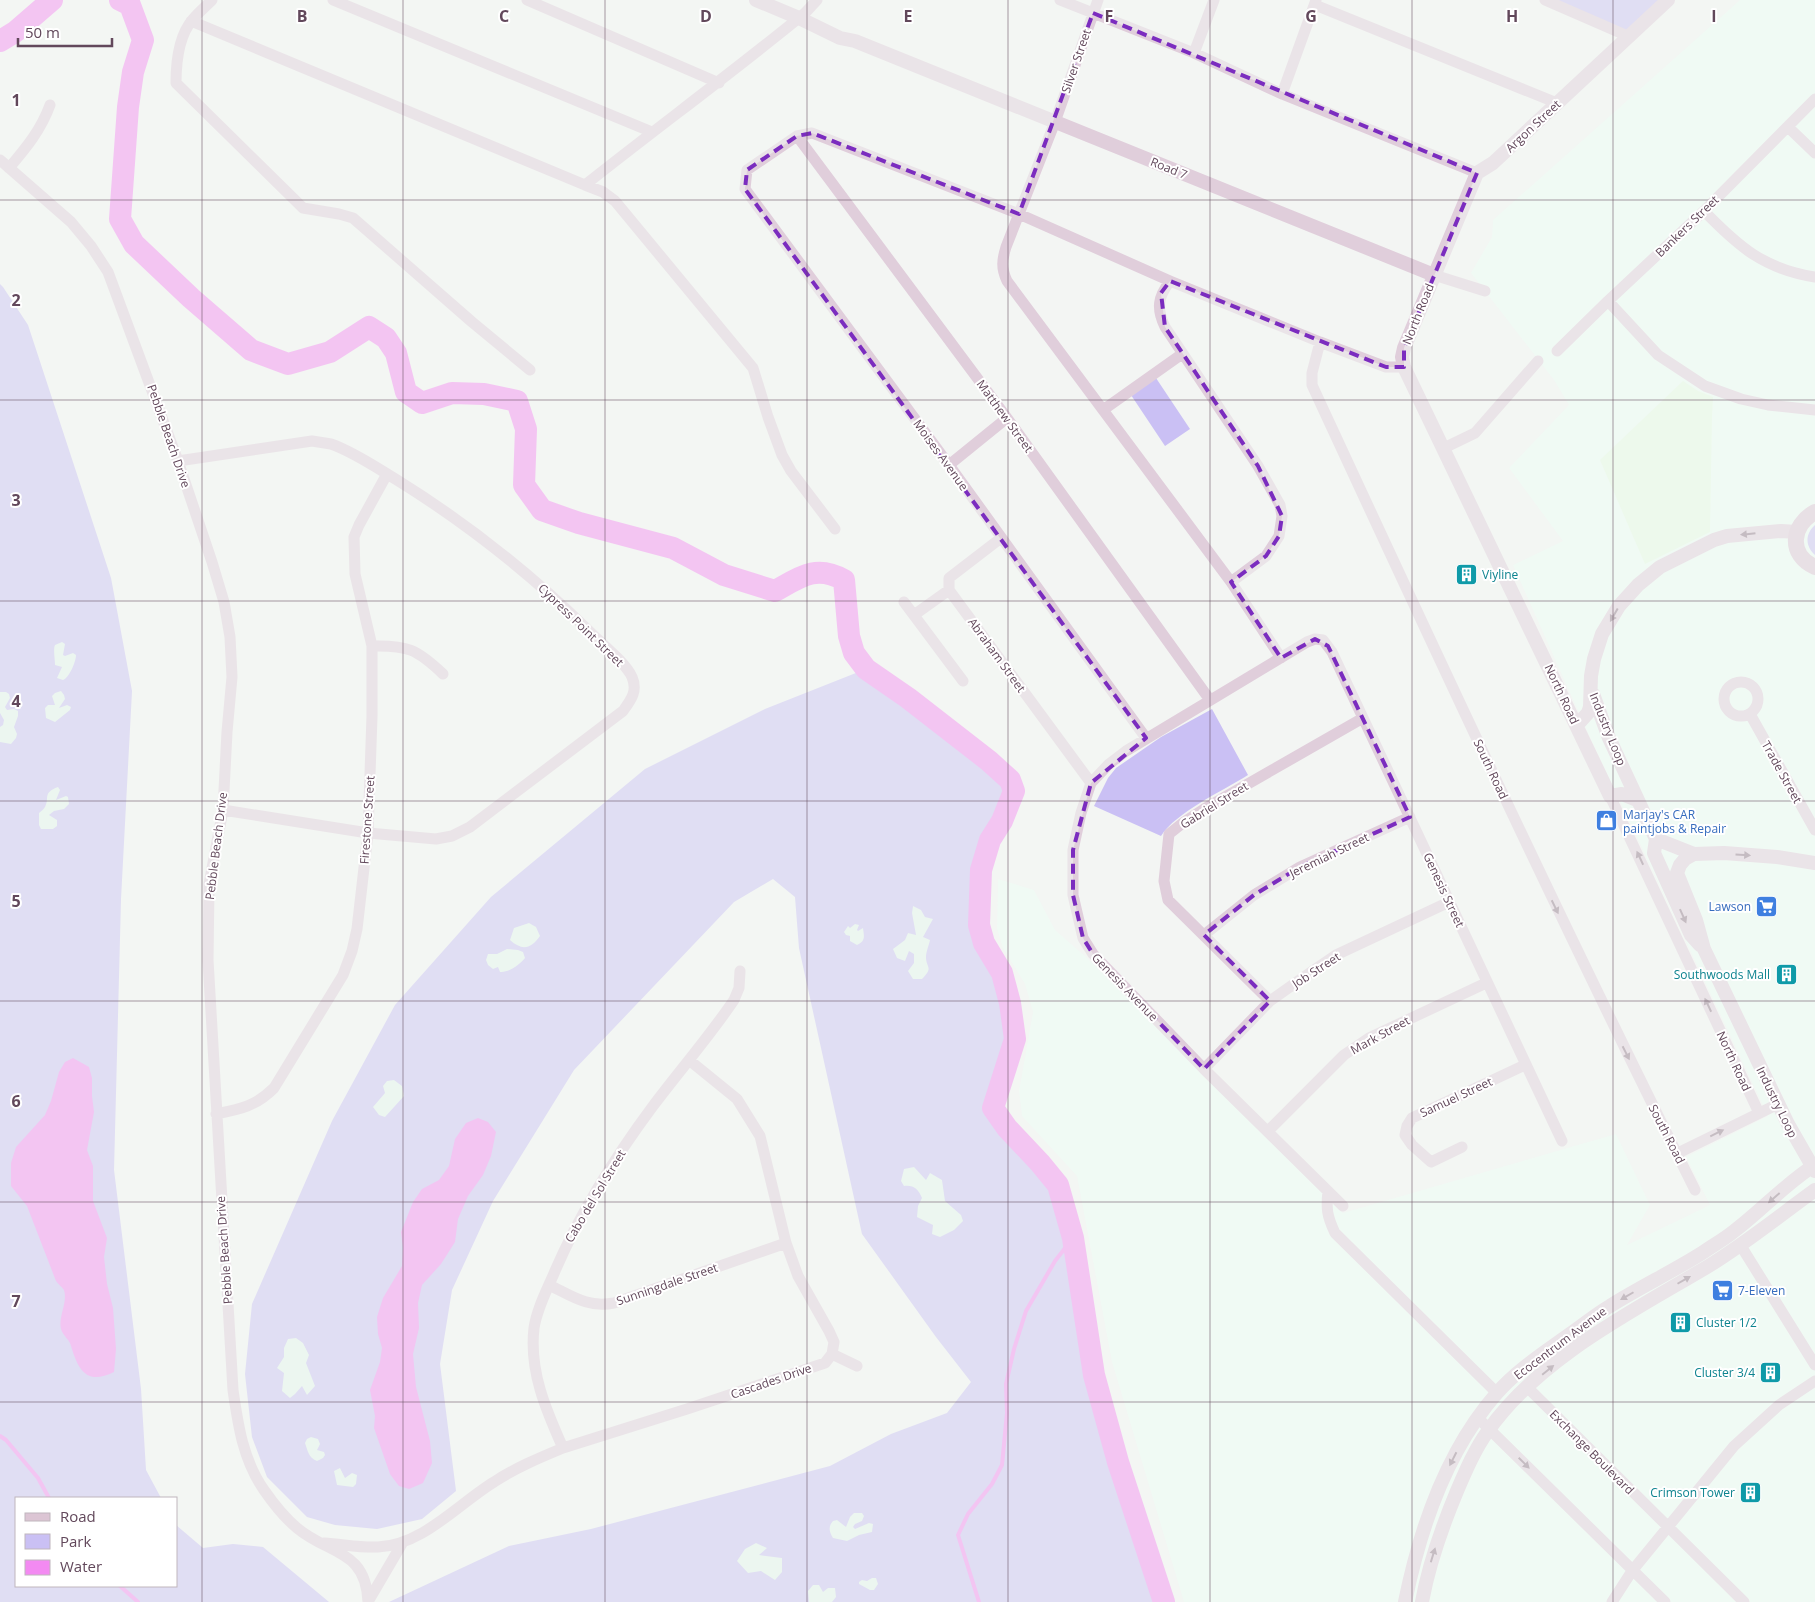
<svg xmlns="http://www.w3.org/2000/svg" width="1815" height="1602" font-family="'Open Sans',sans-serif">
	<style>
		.commercial { fill: #eefef6 }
		.medical { fill: #e7fde4 }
		.green { fill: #cac0f4 }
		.sand { fill: #e4f6ed }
		.water { fill: #f38af2 }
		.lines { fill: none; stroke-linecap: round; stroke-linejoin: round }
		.stream { stroke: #f38af2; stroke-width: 4 }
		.river { stroke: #f38af2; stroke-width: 22 }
		.minor { stroke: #e0cedb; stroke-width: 11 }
		.tertiary { stroke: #e0cedb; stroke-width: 14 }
		.secondary { stroke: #dcc5d4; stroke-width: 16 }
		.oneway { fill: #8e7788 }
		.marked { fill: none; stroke: #7b2cbf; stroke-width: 4; stroke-dasharray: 10 6; stroke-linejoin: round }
		.grid { fill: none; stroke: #62485b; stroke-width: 1; stroke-opacity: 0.55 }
		.labels { text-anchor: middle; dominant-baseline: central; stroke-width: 4; stroke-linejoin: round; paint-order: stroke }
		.street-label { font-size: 12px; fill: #62485b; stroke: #fff }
		.culture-label { font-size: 12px; fill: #0d838f; stroke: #fff; text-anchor: end }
		.shop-label { font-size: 12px; fill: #366cbe; stroke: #fff; text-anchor: start }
		.grid-label { font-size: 16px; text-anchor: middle; font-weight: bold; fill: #62485b; stroke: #fff; stroke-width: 4; stroke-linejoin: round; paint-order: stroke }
	</style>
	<rect width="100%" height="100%" fill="#f3f5f3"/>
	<path class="commercial" d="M1740,0H1815V1602H1184L1112,1362L1077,1176L1022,1116L1019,1091L1033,1012L1025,984L1003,948L997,929L998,879L1034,890L1055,930L1086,957L1343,1213L1616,1134L1650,1205L1627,1245L1710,1205L1686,1157L1768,1116L1588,733L1513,565L1563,541L1509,468L1569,405L1554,380L1471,273L1492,237L1493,220Z"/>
	<path class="medical" d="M1683,381L1698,391L1713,397L1712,416L1710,532L1645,564L1600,460Z"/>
	<path class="green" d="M1551,0H1665L1631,33Z
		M0,284L3,287L28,325L111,578L132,691L121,899L114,1170L141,1389L146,1470L161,1498H16V1586H176V1525L203,1548L233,1544L263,1547L329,1602H0Z
		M1156,378L1190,429L1165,446L1131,395Z
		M1815,525V555C1805,546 1805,534 1815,525Z
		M866,669L908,698L989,761L1010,780L1014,791L1002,821L990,840L981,870L979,925L984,943L1002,973L1010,1003L1015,1039L993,1108L1007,1128L1040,1163L1058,1185L1073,1238L1094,1375L1118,1462L1164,1602H389L509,1546L591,1529L830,1466L891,1434L947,1413L971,1382L936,1337L862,1234L799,948L795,897L773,879L734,902L574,1070L493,1201L452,1290L440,1364L456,1491L422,1519L377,1529L335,1525L307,1517L267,1477L252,1437L245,1374L252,1304L332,1121L395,1005L491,897L645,769L765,709Z
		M1212,709L1248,775C1224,790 1175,813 1161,836L1094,806L1108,778L1116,768L1161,737Z"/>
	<path class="sand" d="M62,642L65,644L63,655L65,656L73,653L76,655C76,662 69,678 63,680L57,678L62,667L55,665C55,659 53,649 55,645Z
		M61,691L64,695L65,699L59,708L67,705L71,707L70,710L55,722L46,718L45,708L48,705H55L52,696L55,693Z
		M0,692H6L9,694L10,698L5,707L7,710L14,709L18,711V716L14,727L17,734L16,738L11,744L0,742V727L3,725L4,720L0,713Z
		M58,787L60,790L56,800L66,796L68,797L69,804L64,809L54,811L49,815L57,820V826L53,829H41L39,825V813C41,811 43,810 45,807C50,798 42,793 58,787Z
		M913,906L921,910L925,917L933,919L923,937L930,940C929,945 926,952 926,957C926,968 934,967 922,979H913L908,971L914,963V954L909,951L905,961L897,958L893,949L905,940L908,933L916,935L912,913Z
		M529,923L536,927L540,936C531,949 522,951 510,940L514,928Z
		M855,924L859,925L857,930L858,931L863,928C864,936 866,941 857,945L850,941V936L846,935L844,932L848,926L850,928Z
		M507,949L518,950L523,952L525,958C520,964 509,973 500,972L498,967L493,969L488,965L486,960L488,954H497Z
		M394,1080L402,1086L404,1096L385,1117L379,1115L373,1107L385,1093L383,1086L387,1081Z
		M914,1167L926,1180L930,1173L942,1180L945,1201L961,1215L963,1221L954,1230L940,1237L932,1234L933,1225L917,1217L918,1206L922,1198C918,1189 914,1185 904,1186L901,1181L904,1169Z
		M296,1338L303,1343L309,1355L306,1363L315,1386L307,1395L302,1386L295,1394L290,1398L282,1391L284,1373L277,1368L284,1357V1348L288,1339Z
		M311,1437L318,1439L320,1444L317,1450L324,1452L325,1455L323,1458L317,1461C308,1457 308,1451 305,1443L307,1439Z
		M340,1468L345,1478L352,1473L357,1475L356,1484L353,1487L337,1485L334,1471Z
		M854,1513H862L864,1516L862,1521L855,1524L853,1527L855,1529L869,1523L873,1524L872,1532L859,1535L847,1541L833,1538C829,1531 828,1527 833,1521L837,1520L846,1527L850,1517Z
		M756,1543L767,1548L759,1555L782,1558V1572L775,1580L761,1571L748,1573L737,1561L745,1549Z
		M872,1578H876L878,1584L874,1590H870L859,1584V1582L862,1580L867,1581Z
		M813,1585H819L823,1592L828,1588H835L836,1597L832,1602H809L808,1591Z"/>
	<path class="water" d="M73,1058L89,1067L92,1078V1096L94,1112L87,1150L93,1166V1201L107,1238L104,1257L107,1284L113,1308L116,1349L114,1372C86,1386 78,1369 71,1346C70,1340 63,1336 61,1329C58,1317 68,1302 64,1290C62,1287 58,1284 56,1281L27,1206L11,1186V1163L16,1147L45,1115L51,1101L59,1072L65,1062Z
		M478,1118L488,1122L496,1132L491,1156L483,1175L468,1196L458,1219L455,1242L441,1264L422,1285L418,1303L419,1328L413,1354L416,1387L430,1441L432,1463L423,1483L409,1489L399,1486L390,1474L374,1428L375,1416L370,1390L380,1362L382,1348L378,1334L377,1317L383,1298L402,1266L403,1248L401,1232L413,1202L422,1189L439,1180L449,1166L455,1139L466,1123Z"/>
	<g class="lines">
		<path class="stream" d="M0,1436L6,1440L38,1478L49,1498
			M120,1586L138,1602
			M979,1602L958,1535L968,1514L992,1484L1002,1465L1007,1413L1006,1384L1014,1349L1026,1311L1055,1261L1073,1238"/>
		<path class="river" d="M120,0L130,5L143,40L133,72L128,107L120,219L134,244L191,298L251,350L288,364L330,352L369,327L386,338L396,353L406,392L422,403L452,393L484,394L517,401L526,429L524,485L542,510L579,523L673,548L724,575L775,591C800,577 816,564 844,580L849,636L854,653L866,669L908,698L989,761L1010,780L1014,791L1002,821L990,840L981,870L979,925L984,943L1002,973L1010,1003L1015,1039L993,1108L1007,1128L1040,1163L1058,1185L1073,1238L1094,1375L1118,1462L1164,1602
			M0,41L15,32L52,0"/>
		<path class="minor" d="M212,0C206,6 199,12 193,19C179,35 176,62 176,83L303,208L339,214L353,218L472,322L530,370
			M333,0L652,132
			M527,0L719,83
			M1060,0L1194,53L1282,94L1477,173
			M1098,0L1055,122L1006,247C1002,260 1001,268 1007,281L1231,582L1281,658
			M1545,0L1630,37
			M1315,5L1557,103
			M191,21L585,185L603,192L615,201L753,368L768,417L782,455L791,471L835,529
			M1194,53L1214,0
			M1282,94L1316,0
			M1788,127L1815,153
			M797,136L1007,418L1210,700
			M0,160L71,222L91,246L108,272L178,461L212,562L224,602L230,637L232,677L227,732L223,810L209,884L208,960L233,1390C238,1425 243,1460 264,1490C273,1503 285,1518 297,1528C329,1555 366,1549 368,1602
			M9,168C26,148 41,130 50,105
			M585,185C658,127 733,72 805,13L817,0
			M1704,211C1739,247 1764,269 1815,277
			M1434,275L1485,291
			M1170,281C1158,297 1156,308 1165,327L1258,466L1280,505L1282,516L1279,536L1266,556L1231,582
			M1608,301L1658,355L1705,386L1741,399L1768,405L1815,410
			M1320,342L1312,373V385C1437,655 1562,924 1695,1190
			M1557,351L1608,301L1704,211L1815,99
			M1103,410L1182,354
			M1444,448L1475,433L1538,361
			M178,461L312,441C318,442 325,443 331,444C354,452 377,468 397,480C468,524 532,575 591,633C603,645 625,662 632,677C638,691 631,700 623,711L470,827L452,836L436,839L368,833L223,810
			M949,465L1007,418
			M1001,538L949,578V590L1091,783
			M904,602L963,681
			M914,615L949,590
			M372,646C407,645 417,649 443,674
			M1724 699a17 17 0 1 1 34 0a17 17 0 1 1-34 0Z
			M1750,714L1815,830
			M1146,738L949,465L745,189L747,170L797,136L812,133L1019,214L1170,281L1320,342L1386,367H1404
			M1610,796L1759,1113
			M1204,935L1254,895L1300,867L1410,817
			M1270,1001L1168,900L1164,881L1169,834L1184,822L1204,809L1363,718
			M1204,1069L1270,1001L1301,979L1336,955L1449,902
			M216,1114C241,1109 256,1106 274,1088L343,975L352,951L357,929L368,833L372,716V646L355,574L354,537L359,525L387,474
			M1268,1131L1344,1055L1369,1038L1486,983
			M1462,1147L1431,1162L1412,1145L1405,1135L1407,1126L1412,1118L1525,1065
			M1676,1154L1778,1104
			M1328,1191C1326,1209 1327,1216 1335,1233L1497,1393
			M1343,1206L1204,1069L1093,954L1083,938L1073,895V850L1081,813L1091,783L1109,764L1126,751L1307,642L1315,639L1323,640L1332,652L1562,1141
			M1741,1246L1815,1365
			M549,1285C572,1296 587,1308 614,1303L786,1243
			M832,1354L857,1366
			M1527,1387L1744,1602
			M1477,1417L1665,1602
			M563,1448C546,1410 529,1371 534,1328C537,1308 547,1290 555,1271C580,1213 615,1157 653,1106C680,1070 709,1037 734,1000L739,988L740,971
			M324,1543C342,1544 360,1548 378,1547C423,1545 458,1504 494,1482C515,1468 539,1458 563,1448L687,1409L825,1363L832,1354L834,1342L829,1331L798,1276L786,1243L760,1136L737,1099L689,1060
			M369,1600L403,1542
			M1612,1602L1632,1571L1734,1446L1779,1405L1815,1381"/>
		<path class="tertiary" d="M756,0L799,18L840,38L855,41L1434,275
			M1593,694L1609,738L1656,839L1654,853L1691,935L1700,945
			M1577,725L1588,713L1590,707L1591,676L1594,659L1602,634L1619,606L1638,585L1660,567L1714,540L1727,536L1781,531L1797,532
			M1637,800L1622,794L1610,796L1404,367L1402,357L1404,348L1477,173L1493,163L1668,0
			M1656,839L1694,854L1724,853L1777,857L1815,863
			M1694,854L1685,859L1680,865L1677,873L1696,920L1704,949L1788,1124L1815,1171
			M1405,1602C1420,1528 1446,1451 1497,1393C1517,1370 1545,1352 1570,1334C1583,1325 1596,1314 1610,1306C1640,1287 1672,1272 1702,1253C1712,1246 1723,1240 1733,1232C1761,1211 1785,1184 1815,1165
			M1422,1602C1429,1563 1442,1527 1457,1491C1466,1470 1475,1449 1488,1431C1539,1358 1633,1311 1707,1267C1745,1244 1779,1216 1815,1190"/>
		<path class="secondary" d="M1815,512C1791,525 1788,555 1815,567"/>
	</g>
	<defs><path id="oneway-solid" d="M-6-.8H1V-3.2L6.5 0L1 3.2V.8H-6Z" transform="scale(1.25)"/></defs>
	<g class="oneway">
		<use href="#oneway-solid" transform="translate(1748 534) rotate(174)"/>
		<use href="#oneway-solid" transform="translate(1614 615) rotate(120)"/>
		<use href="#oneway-solid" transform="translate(1743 855) rotate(4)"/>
		<use href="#oneway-solid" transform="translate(1640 858) rotate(-115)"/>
		<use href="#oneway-solid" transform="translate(1555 907) rotate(64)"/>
		<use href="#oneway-solid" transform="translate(1683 916) rotate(66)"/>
		<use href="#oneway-solid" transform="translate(1708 1005) rotate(-115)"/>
		<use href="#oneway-solid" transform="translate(1626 1053) rotate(63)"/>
		<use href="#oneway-solid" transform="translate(1717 1133) rotate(-26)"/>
		<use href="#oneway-solid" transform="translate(1774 1198) rotate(139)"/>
		<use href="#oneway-solid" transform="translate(1684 1280) rotate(-30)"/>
		<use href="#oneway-solid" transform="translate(1627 1296) rotate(150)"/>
		<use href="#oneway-solid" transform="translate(1548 1370) rotate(-39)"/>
		<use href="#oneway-solid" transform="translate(1453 1459) rotate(117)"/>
		<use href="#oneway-solid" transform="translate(1524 1463) rotate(45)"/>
		<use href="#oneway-solid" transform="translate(1433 1555) rotate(-73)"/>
	</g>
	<path d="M0 0H1815V1602H0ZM1093,13L1477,173L1404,348V367H1386L1170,281L1161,293L1165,327L1258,466L1282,516L1279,536L1266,556L1231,582L1281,658L1315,639L1328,646L1410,817L1300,867L1254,895L1204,935L1270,1001L1204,1069L1093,954L1083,938L1073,895V850L1091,783L1146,738L745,189L747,170L797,136L812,133L1019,214Z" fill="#f3f5f3" fill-opacity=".55" fill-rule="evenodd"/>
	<path class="marked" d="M1093,13L1477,173L1404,348V367H1386L1170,281L1161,293L1165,327L1258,466L1282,516L1279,536L1266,556L1231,582L1281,658L1315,639L1328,646L1410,817L1300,867L1254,895L1204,935L1270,1001L1204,1069L1093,954L1083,938L1073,895V850L1091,783L1146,738L745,189L747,170L797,136L812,133L1019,214Z"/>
	<path class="grid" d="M202,0V1602M403,0V1602M605,0V1602M807,0V1602M1008,0V1602M1210,0V1602M1412,0V1602M1613,0V1602M0,200H1815M0,400H1815M0,601H1815M0,801H1815M0,1001H1815M0,1202H1815M0,1402H1815"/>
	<defs>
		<symbol id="building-square" viewBox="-11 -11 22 22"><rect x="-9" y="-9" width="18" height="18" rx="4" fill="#0f9aa8" stroke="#fff"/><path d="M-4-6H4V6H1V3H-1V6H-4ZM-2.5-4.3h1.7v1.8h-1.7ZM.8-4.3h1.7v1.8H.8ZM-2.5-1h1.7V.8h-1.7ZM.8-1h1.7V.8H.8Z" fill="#fff"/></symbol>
		<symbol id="shop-square" viewBox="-11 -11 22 22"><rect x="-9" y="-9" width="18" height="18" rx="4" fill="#3f7fe0" stroke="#fff"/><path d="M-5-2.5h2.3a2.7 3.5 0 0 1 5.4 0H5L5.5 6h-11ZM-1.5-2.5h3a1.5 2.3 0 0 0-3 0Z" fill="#fff"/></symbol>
		<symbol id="supermarket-square" viewBox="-11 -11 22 22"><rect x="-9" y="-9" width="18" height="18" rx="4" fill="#3f7fe0" stroke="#fff"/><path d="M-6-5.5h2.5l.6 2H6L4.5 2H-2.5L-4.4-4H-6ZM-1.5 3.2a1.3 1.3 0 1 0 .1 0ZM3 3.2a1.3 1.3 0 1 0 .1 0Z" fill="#fff"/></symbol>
	</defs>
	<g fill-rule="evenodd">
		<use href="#building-square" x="1454" y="562" width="25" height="25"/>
		<use href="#shop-square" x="1594" y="808" width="25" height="25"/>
		<use href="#supermarket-square" x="1754" y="894" width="25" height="25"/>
		<use href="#building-square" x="1774" y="962" width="25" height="25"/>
		<use href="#supermarket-square" x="1710" y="1278" width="25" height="25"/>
		<use href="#building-square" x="1668" y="1310" width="25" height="25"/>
		<use href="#building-square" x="1758" y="1360" width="25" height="25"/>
		<use href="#building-square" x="1738" y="1480" width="25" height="25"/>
	</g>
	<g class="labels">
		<g class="street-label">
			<text transform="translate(1076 61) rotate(-71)">Silver Street</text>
			<text transform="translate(1533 126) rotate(-43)">Argon Street</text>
			<text transform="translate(1169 168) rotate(22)">Road 7</text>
			<text transform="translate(1687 226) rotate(-44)">Bankers Street</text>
			<text transform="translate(1418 314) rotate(-68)">North Road</text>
			<text transform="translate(1005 416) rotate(54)">Matthew Street</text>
			<text transform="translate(169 436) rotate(71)">Pebble Beach Drive</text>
			<text transform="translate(941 455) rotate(54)">Moises Avenue</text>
			<text transform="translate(581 625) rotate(44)">Cypress Point Street</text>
			<text transform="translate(997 655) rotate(54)">Abraham Street</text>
			<text transform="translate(1562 694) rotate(65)">North Road</text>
			<text transform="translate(1608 729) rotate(68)">Industry Loop</text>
			<text transform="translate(1491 769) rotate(65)">South Road</text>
			<text transform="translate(1782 772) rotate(61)">Trade Street</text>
			<text transform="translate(1214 805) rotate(-32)">Gabriel Street</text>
			<text transform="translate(367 820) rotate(-86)">Firestone Street</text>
			<text transform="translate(216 846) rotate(-83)">Pebble Beach Drive</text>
			<text transform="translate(1329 855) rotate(-26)">Jeremiah Street</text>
			<text transform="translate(1444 890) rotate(65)">Genesis Street</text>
			<text transform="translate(1316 970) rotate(-33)">Job Street</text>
			<text transform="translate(1125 987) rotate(46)">Genesis Avenue</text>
			<text transform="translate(1380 1035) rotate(-29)">Mark Street</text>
			<text transform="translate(1734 1061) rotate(65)">North Road</text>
			<text transform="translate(1456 1097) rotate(-25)">Samuel Street</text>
			<text transform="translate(1777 1102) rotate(64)">Industry Loop</text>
			<text transform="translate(1667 1134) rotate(63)">South Road</text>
			<text transform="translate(595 1196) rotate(-59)">Cabo del Sol Street</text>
			<text transform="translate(224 1250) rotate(-94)">Pebble Beach Drive</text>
			<text transform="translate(667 1284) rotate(-19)">Sunningdale Street</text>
			<text transform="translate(1560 1343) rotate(-37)">Ecocentrum Avenue</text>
			<text transform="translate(771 1381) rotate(-19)">Cascades Drive</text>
			<text transform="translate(1592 1452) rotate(45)">Exchange Boulevard</text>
		</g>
		<g class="culture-label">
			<text x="1482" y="574" text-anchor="start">Viyline</text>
			<text x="1770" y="974">Southwoods Mall</text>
			<text x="1696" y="1322" text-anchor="start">Cluster 1/2</text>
			<text x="1755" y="1372">Cluster 3/4</text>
			<text x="1735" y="1492">Crimson Tower</text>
		</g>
		<g class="shop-label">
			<text x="1623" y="814">Marjay's CAR<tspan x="1623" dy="14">paintjobs &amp; Repair</tspan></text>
			<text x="1751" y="906" text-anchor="end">Lawson</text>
			<text x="1738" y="1290">7-Eleven</text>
		</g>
	</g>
	<g class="grid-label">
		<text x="302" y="22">B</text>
		<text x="504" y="22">C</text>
		<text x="706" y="22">D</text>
		<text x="908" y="22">E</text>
		<text x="1109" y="22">F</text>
		<text x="1311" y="22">G</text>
		<text x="1512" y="22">H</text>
		<text x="1714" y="22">I</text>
		<text x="16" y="106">1</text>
		<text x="16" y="306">2</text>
		<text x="16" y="506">3</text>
		<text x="16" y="707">4</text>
		<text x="16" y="907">5</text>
		<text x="16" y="1107">6</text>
		<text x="16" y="1307">7</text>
	</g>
	<rect x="15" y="1497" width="162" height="90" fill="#ffffff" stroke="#c0b6bd"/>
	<rect x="25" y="1513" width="25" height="8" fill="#dcc5d4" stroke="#c0b6bd"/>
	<text x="60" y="1522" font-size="15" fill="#62485b">Road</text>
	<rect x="25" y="1534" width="25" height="15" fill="#cac0f4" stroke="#c0b6bd"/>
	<text x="60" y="1547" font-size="15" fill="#62485b">Park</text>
	<rect x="25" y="1560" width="25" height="15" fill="#f38af2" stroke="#c0b6bd"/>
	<text x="60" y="1572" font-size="15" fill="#62485b">Water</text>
	<path d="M18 38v8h94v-8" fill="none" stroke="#62485b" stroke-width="2.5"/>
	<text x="25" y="38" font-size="15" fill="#62485b" stroke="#ffffff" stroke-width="4" paint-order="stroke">50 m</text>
</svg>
